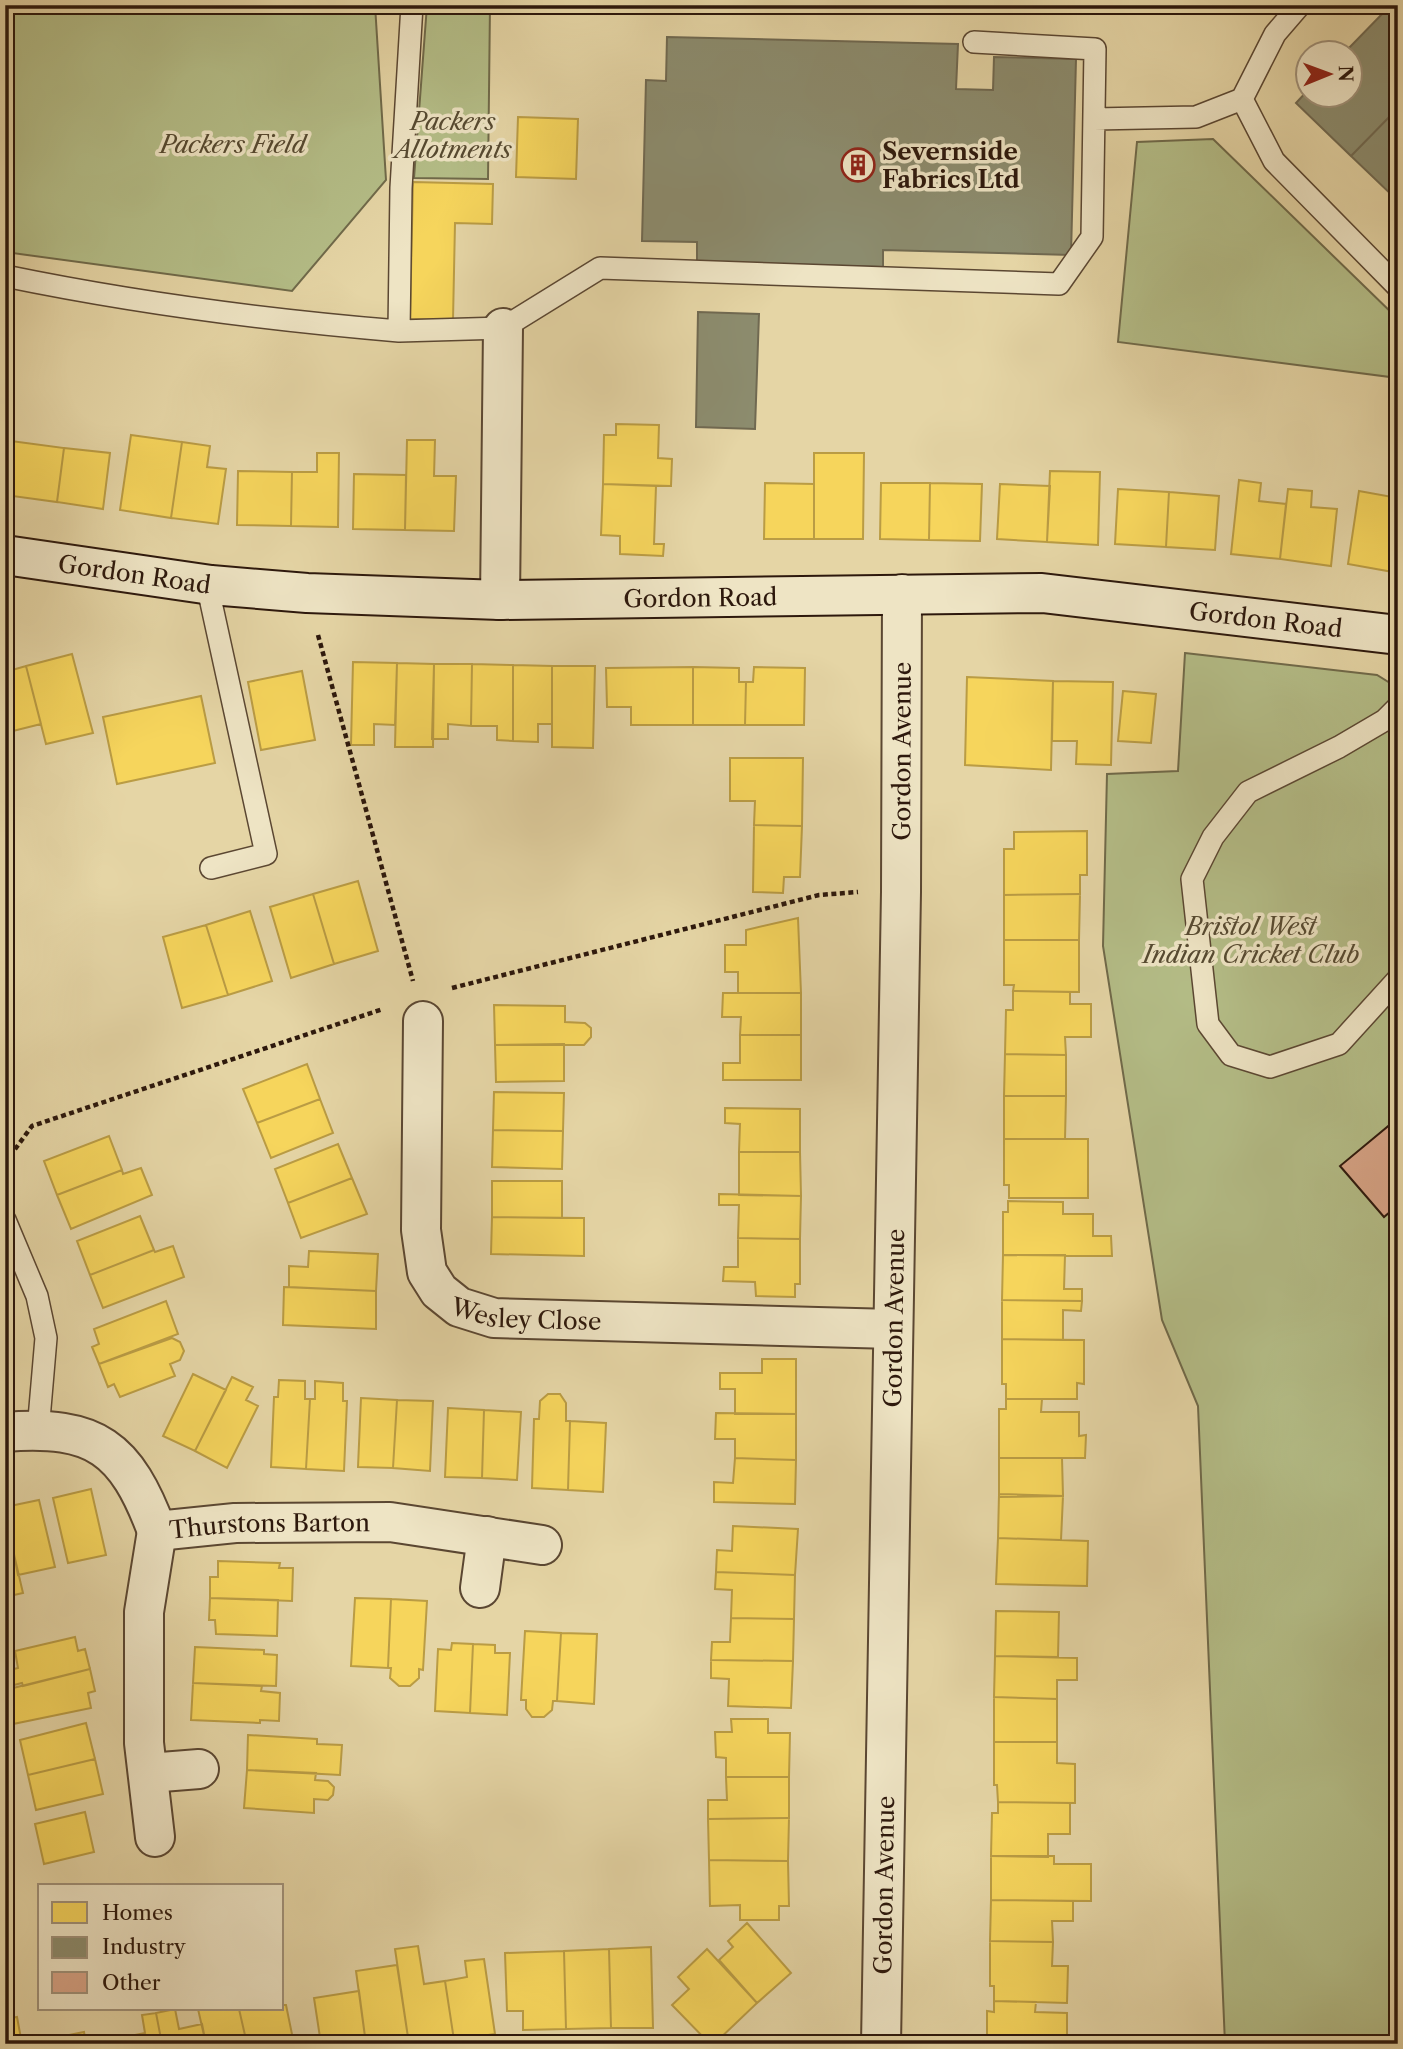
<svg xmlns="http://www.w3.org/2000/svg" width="1403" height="2049" font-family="'Libre Caslon Text',serif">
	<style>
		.green { fill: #b4bd87; stroke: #706a4a; stroke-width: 2 }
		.homes { fill: #f6d55c; stroke: #ba9c44; stroke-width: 2 }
		.industry { fill: #8c8c6e; stroke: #706951; stroke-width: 2 }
		.building { fill: #d8a487; stroke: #2d180c; stroke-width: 2 }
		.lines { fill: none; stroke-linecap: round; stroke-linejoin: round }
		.lane-casing { stroke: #5b4732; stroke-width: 24 }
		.street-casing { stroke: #5b4732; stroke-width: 42 }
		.secondary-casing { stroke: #2d180c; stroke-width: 42 }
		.path { stroke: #2d180c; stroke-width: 4.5; stroke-dasharray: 5 3.5; stroke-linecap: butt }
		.lane { stroke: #eee4c4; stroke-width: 21 }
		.street { stroke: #eee4c4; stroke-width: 38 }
		.secondary { stroke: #eee4c4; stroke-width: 38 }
		.labels { text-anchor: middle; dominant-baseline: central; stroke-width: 7; stroke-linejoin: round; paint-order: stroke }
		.park-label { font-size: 24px; font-style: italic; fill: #564a31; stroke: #eee4c4 }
		.poi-label { font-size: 24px; font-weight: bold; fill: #2d180c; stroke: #eee4c4; text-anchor: start }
		.street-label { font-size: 24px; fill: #2d180c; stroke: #eee4c4 }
	</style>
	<rect width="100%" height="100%" fill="#e5d5a5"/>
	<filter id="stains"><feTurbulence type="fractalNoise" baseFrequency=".00286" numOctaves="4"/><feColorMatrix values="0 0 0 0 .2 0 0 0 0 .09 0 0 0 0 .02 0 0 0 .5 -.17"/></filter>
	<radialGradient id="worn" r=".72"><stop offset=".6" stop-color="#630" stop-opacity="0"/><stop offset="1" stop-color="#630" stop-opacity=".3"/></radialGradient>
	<path class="green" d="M5,5H375L386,180L292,291L5,252Z
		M427,5H490L488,179L414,178Z
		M600,5H781L771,14Z
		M1213,139L1398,319V378L1118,342L1137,142Z
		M1185,653L1377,675L1398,688V2044H1225L1198,1406L1162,1320L1103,946L1107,774L1178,771Z"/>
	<path class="homes" d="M518,117L578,119L576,179L516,177Z
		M413,182L493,184L492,224L455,223L453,320L410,319Z
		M616,424L659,425L658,458L672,459L671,486L603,484L604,435H616Z
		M131,435L182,442L171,518L120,510Z
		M407,440H435L434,476H456L454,531L405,530Z
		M11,441L64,448L57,502L5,495Z
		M182,442L210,446L207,467L226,469L218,524L171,518Z
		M64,448L110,453L103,509L57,502Z
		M317,453H339L338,527L291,526L292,472H317Z
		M814,453H864L863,539H814Z
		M238,471L292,472L291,526L237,525Z
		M1050,471L1100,472L1098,545L1047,542Z
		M354,474L406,475L405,530L353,529Z
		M1239,480L1261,483L1259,501L1286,504L1280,559L1231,554Z
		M765,483L814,484V539H764Z
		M881,483H930L929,540L880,539Z
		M930,483L982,484L980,541L929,540Z
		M603,484L656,486L654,544H664L663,556L620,554V536L601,535Z
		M1000,484L1050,486L1047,542L997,539Z
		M1118,489L1169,492L1166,547L1115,544Z
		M1288,489L1312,491L1311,507L1337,509L1331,566L1280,559Z
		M1359,491L1398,498V542L1393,572L1348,564Z
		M1169,492L1219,496L1215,550L1166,547Z
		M1398,542V573L1393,572Z
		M72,654L93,733L46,744L26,666Z
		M353,662L397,663L395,725L374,724V745H351Z
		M397,663L434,664L433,747H395Z
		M434,664H472L471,726L448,724V739H432Z
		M472,664L513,665V741L497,740V726H471Z
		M513,665L552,666V724H538V742L513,741Z
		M26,666L41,724L5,733V672Z
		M552,666H595L593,748L552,747Z
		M693,667V725H631V707H607L606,668Z
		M693,667L739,668V682H746L745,725H693Z
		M754,667L805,668L804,725H745L746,682H753Z
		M302,671L315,740L261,750L248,682Z
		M967,677L1053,681L1051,770L965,765Z
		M1053,681L1113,682L1111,765L1076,764L1077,741H1052Z
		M1123,691L1156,694L1151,743L1118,741Z
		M201,696L215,763L117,784L103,717Z
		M730,758H803L802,826L754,825L755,801H730Z
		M754,825L802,826L800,877H784L783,893L753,892Z
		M1087,831V875H1080V894L1004,895V849H1014V832Z
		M358,881L378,951L334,964L313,894Z
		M313,894L334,964L291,978L270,907Z
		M1080,894L1079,940H1004V895Z
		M250,911L272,981L228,995L206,925Z
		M798,918L801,993H738V972H725V945H746V930Z
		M206,925L228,995L182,1008L163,937Z
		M1004,940H1079V992L1013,991L1014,985H1004Z
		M1013,991L1070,992V1004H1091V1037H1065L1066,1055L1005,1054L1006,1010H1013Z
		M723,993H801V1035H740L741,1017H722Z
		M494,1005L565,1006V1022L585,1023L591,1028V1037L584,1045H495Z
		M740,1035H801V1080H723V1063H740Z
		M564,1044V1081L496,1082L495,1045Z
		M1005,1054L1066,1055V1096H1004Z
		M307,1064L320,1099L257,1123L243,1089Z
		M494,1092L564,1093L563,1131L493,1130Z
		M1004,1096H1066L1065,1139H1004Z
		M320,1099L333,1133L271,1158L257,1123Z
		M725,1108L800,1109V1152H739L740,1124L725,1123Z
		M493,1130L563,1131L562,1169L492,1167Z
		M109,1136L122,1170L57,1195L44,1161Z
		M1004,1139H1088V1198H1009V1185H1004Z
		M338,1144L352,1178L288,1203L275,1169Z
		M739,1152H800L801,1196L739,1195Z
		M141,1168L152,1195L71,1229L57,1195L122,1170L123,1174Z
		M352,1178L367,1214L301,1238L288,1203Z
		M492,1181H562V1218L492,1217Z
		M719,1194L801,1196L800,1239L738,1238L739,1205H719Z
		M1008,1201L1063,1202V1214H1093V1236H1111L1112,1256L1003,1255V1212H1008Z
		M140,1216L154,1250L90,1275L77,1241Z
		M492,1217L584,1218V1256L491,1254Z
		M738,1238L800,1239V1284H795V1297L756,1296L755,1282L723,1281L724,1267H738Z
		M173,1246L184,1277L103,1308L90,1275L154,1250L155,1252Z
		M309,1251L378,1254L376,1291L289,1287V1266L308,1267Z
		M1003,1255H1065L1064,1289H1082V1301L1002,1300Z
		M284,1287L376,1291V1329L283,1325Z
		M1002,1300L1082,1301L1081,1311L1063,1310V1340L1002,1339Z
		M166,1301L178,1334L99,1364L92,1347L99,1344L94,1329Z
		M5,1323L13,1342L5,1345Z
		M172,1338L180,1342L184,1351L180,1360L170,1364L175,1376L120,1397L114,1384L108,1387L99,1364Z
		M1002,1339L1084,1340V1384L1077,1383V1399H1006V1384H1002Z
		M762,1359H796V1414H735V1389H720V1373H762Z
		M193,1374L226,1390L195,1451L163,1436Z
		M232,1377L253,1387L246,1400L258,1406L227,1468L195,1451Z
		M279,1380L305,1381V1399H310L306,1469L271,1467L274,1397H278Z
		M315,1381L343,1383V1401H347L344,1471L306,1469L310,1399H315Z
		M548,1394H560L566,1403V1421H570L568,1490L532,1488L534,1419H539L540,1401Z
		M361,1398L397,1400L393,1468L358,1467Z
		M1006,1399H1042L1041,1412H1079V1436L1086,1435L1085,1458H999V1409H1006Z
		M397,1400L433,1401L430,1471L393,1468Z
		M448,1408L484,1410L482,1478L445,1477Z
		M484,1410L521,1412L517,1480L482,1478Z
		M716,1413L796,1414V1460L735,1458V1439H715Z
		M570,1421L606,1423L603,1492L568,1490Z
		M735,1458L796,1460L795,1504L714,1502V1482L733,1483Z
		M999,1458H1062L1063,1496L999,1497Z
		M91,1489L106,1555L68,1563L53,1498Z
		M999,1494L1063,1496L1061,1540L998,1538Z
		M39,1500L55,1567L18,1575L5,1507Z
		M5,1516L23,1593L5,1597Z
		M733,1526L798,1529L795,1575L716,1572L717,1550L732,1551Z
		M998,1538L1088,1541L1087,1586L996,1584Z
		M218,1561L280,1563L279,1568H293L292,1601L210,1598V1577H218Z
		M716,1572L795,1575L794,1619L731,1618L732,1590L715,1589Z
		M210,1598L278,1600L277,1636L216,1634L215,1620H209Z
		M355,1598L391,1599L388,1668L351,1666Z
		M391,1599L427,1601L423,1670L419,1669V1678L410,1686H399L390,1678L391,1668H388Z
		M996,1611L1059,1612L1058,1657L995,1656Z
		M731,1618L794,1619L793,1661L711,1660L712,1642H730Z
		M525,1631L561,1633L557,1701H553L552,1710L544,1717H532L526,1709V1700H521Z
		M561,1633L597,1634L594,1704L557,1701Z
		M75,1637L78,1651L85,1649L90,1669L23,1686L22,1683L10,1686L6,1671L18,1668L15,1651Z
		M452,1643L473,1644L470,1713L435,1711L438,1649L451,1650Z
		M473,1644L495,1645V1653H510L507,1715L470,1713Z
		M195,1647L264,1650V1654L277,1655L276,1686L193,1683Z
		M995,1656L1077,1658V1680H1057V1699L994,1697Z
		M711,1660L793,1661L791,1708L728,1706L729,1679L711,1678Z
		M90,1669L95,1691L88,1693L91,1708L13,1724L5,1690Z
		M193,1683L262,1686L261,1691L280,1693L279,1721L260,1720V1723L191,1720Z
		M994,1697L1057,1699V1742H994Z
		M731,1719H768V1733H790L789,1777H726V1758L716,1757L715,1732H732Z
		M86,1723L95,1759L28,1775L20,1740Z
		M248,1735L317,1739V1744L342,1745L340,1775L247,1770Z
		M994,1742H1057V1763L1075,1764V1803L998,1802L997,1785H994Z
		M95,1759L103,1794L36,1810L28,1775Z
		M247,1770L316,1773L315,1780L328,1781L334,1787L333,1795L328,1800L314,1799V1813L244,1808Z
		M726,1777H789V1818L708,1819V1800H727Z
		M998,1802L1070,1803V1834H1048V1857L991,1856L992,1813H998Z
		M85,1812L94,1852L44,1864L35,1824Z
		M789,1818L788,1861L709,1860L708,1819Z
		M991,1856H1054V1864H1091V1901L991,1900Z
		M709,1860L788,1861L789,1906H779V1920H740V1905L710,1906Z
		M991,1900L1073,1901V1921H1052L1053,1942L990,1941Z
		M747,1923L791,1973L757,2003L719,1960L733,1947L728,1941Z
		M990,1941L1053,1942L1052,1966H1068L1067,2003L994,2001V1986H990Z
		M418,1946L424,1984L445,1981L454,2040L409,2044L395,1949Z
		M651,1947L653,2028H611L609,1949Z
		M609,1949L611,2028L566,2029L564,1951Z
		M707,1949L757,2003L714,2044H710L672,2005L689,1989L678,1977Z
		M564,1951L566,2029L523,2030V2011H507L505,1953Z
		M484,1959L495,2034L454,2040L445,1981L467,1977L465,1961Z
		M397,1965L409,2044H366L356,1971Z
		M359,1991L366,2044H321L314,1998Z
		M994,2001L1036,2002L1035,2012L1067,2013V2036H1049V2044H987V2011L994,2012Z
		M282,2005H286L294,2044H247L239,2009H282Z
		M175,2009L179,2029L202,2024L206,2044H162L156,2013Z
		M198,2009H239L247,2044H206Z
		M156,2013L162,2044H116L115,2039L145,2033L142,2015Z
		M17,2017L22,2044H5V2019Z
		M84,2032L86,2044H60L59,2037Z"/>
	<path class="industry" d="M1387,9L1398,19V108L1351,156L1296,103L1308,90V94H1350V52H1345Z
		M667,37L958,44L956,89L993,90L994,57L1076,59L1071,255L883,250V267L697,262V242L642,241L646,80L666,81Z
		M1398,108V201L1351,156Z
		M698,312L759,314L755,429L696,427Z"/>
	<path class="building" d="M1398,1118V1205L1384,1217L1340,1166Z"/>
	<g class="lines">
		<defs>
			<path id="lane" d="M412,5L401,188L399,331L503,328L600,268L1059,284L1092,237L1095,49L974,42
				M1242,99L1274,161L1398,287
				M1094,119L1196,117L1242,99L1275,34L1300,5
				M5,276C136,303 266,320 399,331
				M207,584L266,854L211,868
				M1398,707L1385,720L1339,747L1248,792L1213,837L1192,879L1208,1024L1231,1055L1270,1067L1339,1044L1398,979
				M5,1220L37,1296L46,1338L38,1431"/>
			<g id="street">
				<path d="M500,600L503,328"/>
				<path id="s1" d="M423,1021L421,1230L427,1272L439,1291L459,1307L494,1318L893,1329"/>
				<path id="s2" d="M5,1432C96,1425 126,1448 157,1531L235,1523L390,1522L542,1545"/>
				<path d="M480,1588L487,1536"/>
				<path d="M149,1773L199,1769"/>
				<path d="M155,1837L144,1743V1612L157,1531"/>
				<path id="s3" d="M881,2044L901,892L902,594"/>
			</g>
			<g id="secondary">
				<path id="s4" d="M5,555L211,585L307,593L500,600L1042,593L1398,635"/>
			</g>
		</defs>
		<use href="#lane" class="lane-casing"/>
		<use href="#street" class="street-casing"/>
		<use href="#secondary" class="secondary-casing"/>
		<path class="path" d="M318,635L413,981
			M452,988L819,895L858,892
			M5,1163L32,1126L383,1009"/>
		<use href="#lane" class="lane"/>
		<use href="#street" class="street"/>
		<use href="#secondary" class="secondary"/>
	</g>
	<defs>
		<symbol id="building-ring" viewBox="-11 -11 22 22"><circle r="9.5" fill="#eee4c4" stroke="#8f2418" stroke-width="1.5"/><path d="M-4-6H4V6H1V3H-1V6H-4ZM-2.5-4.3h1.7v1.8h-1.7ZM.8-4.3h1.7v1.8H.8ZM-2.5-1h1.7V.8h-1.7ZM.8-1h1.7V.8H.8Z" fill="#8f2418"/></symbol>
	</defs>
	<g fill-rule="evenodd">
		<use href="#building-ring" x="839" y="146" width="38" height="38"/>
	</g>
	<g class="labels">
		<g class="park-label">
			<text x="453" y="121">Packers<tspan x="453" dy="28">Allotments</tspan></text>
			<text x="233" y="144">Packers Field</text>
			<text x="1251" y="926">Bristol West<tspan x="1251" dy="28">Indian Cricket Club</tspan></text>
		</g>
		<g class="poi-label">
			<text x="882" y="151">Severnside<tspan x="882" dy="28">Fabrics Ltd</tspan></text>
		</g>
		<g class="street-label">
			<text stroke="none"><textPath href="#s4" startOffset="131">Gordon Road</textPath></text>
			<text stroke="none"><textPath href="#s4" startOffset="698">Gordon Road</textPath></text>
			<text stroke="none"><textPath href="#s4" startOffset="1265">Gordon Road</textPath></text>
			<text stroke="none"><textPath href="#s3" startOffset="1293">Gordon Avenue</textPath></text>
			<text stroke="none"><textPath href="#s1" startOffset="368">Wesley Close</textPath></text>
			<text stroke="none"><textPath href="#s3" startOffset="726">Gordon Avenue</textPath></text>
			<text stroke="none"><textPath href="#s2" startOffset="315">Thurstons Barton</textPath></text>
			<text stroke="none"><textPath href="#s3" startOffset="159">Gordon Avenue</textPath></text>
		</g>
	</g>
	<rect width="1403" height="2049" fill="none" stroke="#e5d5a5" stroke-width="28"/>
	<rect x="7" y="7" width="1389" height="2035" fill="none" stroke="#2d180c" stroke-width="3.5"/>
	<rect x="14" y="14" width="1375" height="2021" fill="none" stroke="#2d180c" stroke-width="2"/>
	<rect x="38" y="1884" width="245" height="126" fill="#eee4c4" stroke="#a1927a" stroke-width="2"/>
	<rect x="52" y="1902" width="35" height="21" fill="#f6d55c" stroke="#a1927a" stroke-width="2"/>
	<text x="102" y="1920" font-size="21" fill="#2d180c">Homes</text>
	<rect x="52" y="1937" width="35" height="21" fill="#8c8c6e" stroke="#a1927a" stroke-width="2"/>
	<text x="102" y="1954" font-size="21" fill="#2d180c">Industry</text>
	<rect x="52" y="1972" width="35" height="21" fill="#d8a487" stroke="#a1927a" stroke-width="2"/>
	<text x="102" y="1990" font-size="21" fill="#2d180c">Other</text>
	<g transform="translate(1329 74) rotate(89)"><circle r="33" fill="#eee4c4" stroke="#a1927a" stroke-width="2"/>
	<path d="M0-5L12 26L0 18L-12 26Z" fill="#8f2418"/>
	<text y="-10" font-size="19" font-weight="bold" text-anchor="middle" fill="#2d180c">N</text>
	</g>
	<rect width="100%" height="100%" filter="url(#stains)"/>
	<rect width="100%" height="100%" fill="url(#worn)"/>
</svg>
